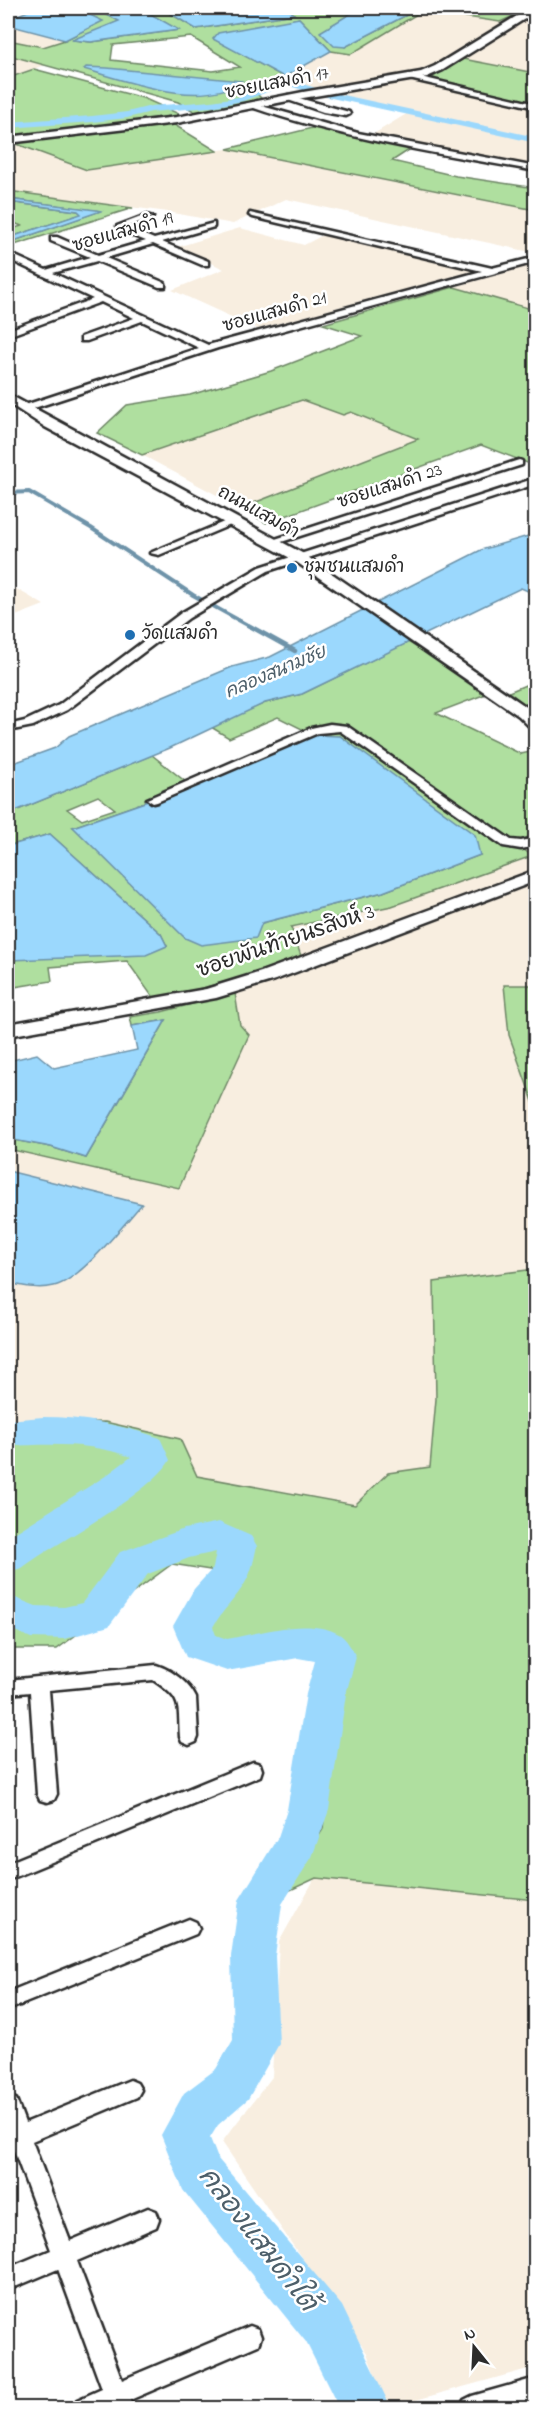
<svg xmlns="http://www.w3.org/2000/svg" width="543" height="2416" font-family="'Indie Flower','Playpen Sans Thai',sans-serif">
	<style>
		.built { fill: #f8eee0 }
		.green { fill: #afdf9f; stroke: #6d8565; stroke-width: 1.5; fill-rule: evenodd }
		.water { fill: #9bd8fd; stroke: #6e93a9; stroke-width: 1.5 }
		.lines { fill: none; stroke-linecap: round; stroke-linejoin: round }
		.stream-far1 { stroke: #6e93a9; stroke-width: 4 }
		.stream { stroke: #6e93a9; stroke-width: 4.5 }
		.canal { fill: #9bd8fd; fill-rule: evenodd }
		.river { fill: #9bd8fd; fill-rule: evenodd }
		.street-casing { stroke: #2b2b2b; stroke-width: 5 }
		.secondary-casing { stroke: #2b2b2b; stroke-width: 5 }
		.street { fill: #fff; fill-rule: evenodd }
		.secondary { fill: #fff; fill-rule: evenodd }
		.poi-dot { fill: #1f6fb2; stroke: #fff; stroke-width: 2 }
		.labels { text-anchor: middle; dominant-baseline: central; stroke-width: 5; stroke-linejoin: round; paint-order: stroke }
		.far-street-label { font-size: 18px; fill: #2b2b2b; stroke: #fff }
		.far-poi-label { font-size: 18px; fill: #2b2b2b; stroke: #fff; text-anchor: start }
		.far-water-label { font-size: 18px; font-style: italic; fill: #4d5f6a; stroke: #fff }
		.street-label { font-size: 21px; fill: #2b2b2b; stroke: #fff }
		.near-water-label { font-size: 27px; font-style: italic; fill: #4d5f6a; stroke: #fff }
	</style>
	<rect width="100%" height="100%" fill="#fff"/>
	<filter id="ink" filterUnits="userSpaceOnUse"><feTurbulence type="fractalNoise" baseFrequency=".0167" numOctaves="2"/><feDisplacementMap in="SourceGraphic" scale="12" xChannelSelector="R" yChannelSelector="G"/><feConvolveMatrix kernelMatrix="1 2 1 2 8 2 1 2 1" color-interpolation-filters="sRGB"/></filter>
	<g filter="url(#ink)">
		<path class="built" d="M427,8L470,13L535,8V73L463,59L433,77L440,82L535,103V166L372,135L408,113L317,95L275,81L331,51L351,54Z
			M8,25L65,40L44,47L76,54L8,78Z
			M8,139L87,170L227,149L535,210V253L286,199L233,224L168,212L8,191Z
			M240,228L304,245L325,234L477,270L258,329L172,290L224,269L177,247Z
			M535,264V310L454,287Z
			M302,400L343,415L351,412L419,439L241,508L142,455Z
			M8,584L44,605L8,619Z
			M535,835V985L504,986L509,1035L535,1107V1269L434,1282L436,1399L430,1468L388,1473L355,1505L197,1476L180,1439L105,1422L8,1423V1149L179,1188L240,1025L233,980L257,973L291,928L392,906L531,856L514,842Z
			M315,1878L535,1900V2367L387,2408L367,2353L222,2142L272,2077L279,1942Z"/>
		<path class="green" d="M75,8H93L120,21L74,40L91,42L178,30L140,8H161L196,29L294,14L287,8H360L321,32L345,47L420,8H427L351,54L331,51L299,18L214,39L284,77L254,91L262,99L197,113L178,102L8,55V40L43,47L65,40L102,21ZM191,37L240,67L213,71L111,60L113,45Z
			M431,8H531L500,22L466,17L469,13Z
			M463,59L535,73V103L434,80L433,77Z
			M34,69L143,98L179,114L177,117L8,138V78Z
			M173,124L217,151L87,170L14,143Z
			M312,128L412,148L392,161L456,176L535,188V210L227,149Z
			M8,191L133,208L8,247V243L100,211L8,199Z
			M8,202L78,211L82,214L8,238V230L22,226L8,221Z
			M454,287L535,310V466L481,445L266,523L241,508L418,439L351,412L343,415L302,400L142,455L97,433L127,405L190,395L271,371L362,336L323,324Z
			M408,642L454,670L486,694L436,713L521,754L535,751V835L514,842L532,856L392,906L291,927L301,956C253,975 204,989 154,999L127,961L50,967L52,981L8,988V958L10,960L167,946L161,934L50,834L8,846V814L152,755L191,786L73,827L262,923L383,892L480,855L340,736L314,735L278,717L229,738L211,727L265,703L302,694ZM98,796L115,809L82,820L67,809Z
			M535,681V712L509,692Z
			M504,985H535V1107L509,1035Z
			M235,993L240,1025L249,1035L179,1188L8,1149V1139L51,1147L86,1158L166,1020L132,1026L130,1017L161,1012Z
			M535,1269V1900L316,1878L284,1893L323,1829L334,1723L347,1659L336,1634L235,1646L213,1645L207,1616L238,1579L210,1570L172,1564L57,1649H8V1423L105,1422L180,1439L197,1476L355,1505L388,1473L430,1467L436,1399L434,1282Z"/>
		<path class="water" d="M17,8H75L103,21L65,40L8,25V19L28,11Z
			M93,8H140L179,30L91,42L72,40L119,21Z
			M161,8H287L294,14L196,29Z
			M360,8H420L345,47L334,46L320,32Z
			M299,18L331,51L284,77L213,39L218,33Z
			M86,67L107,68L242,81C201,110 127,81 84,69Z
			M8,199L96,210L101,211L8,243V238L81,214L78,211L8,202Z
			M535,534V594L521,588L302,694L265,703L170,748L8,814V765L55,748L69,736L232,667L270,657L481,550Z
			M314,735L340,736L475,835L480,855L383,892L262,923L256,938L201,945L185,938L73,827L191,786Z
			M50,834L161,934L167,946L146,955L10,960L8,958V846Z
			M166,1020L86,1158L51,1147L8,1139V1061L37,1054L54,1068L137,1050L132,1026Z
			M8,1171L142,1204C122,1226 81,1280 54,1286C38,1290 23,1286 8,1283Z"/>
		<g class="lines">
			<path class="stream-far1" d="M8,493L29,492L91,528L193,595L251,627"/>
			<path class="stream" d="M248,625L295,651"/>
			<path class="canal" d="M286,79L329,92L536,137V143L327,97L286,85L243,101L211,107L151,112L127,118L92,122L8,128V122L92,116L127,112L151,106L211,101L238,97L264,85Z"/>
			<path class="river" d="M43,1417C84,1417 121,1425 160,1438L170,1460C151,1494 58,1541 22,1568L8,1572V1537L104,1477L131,1457C91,1442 49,1444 8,1446V1420Z
				M219,1522L251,1536L257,1546C254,1559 252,1572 245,1583C236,1599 222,1610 213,1627L216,1635L227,1639C259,1633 309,1617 339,1634C347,1639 352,1649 356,1657L346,1694L329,1810L312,1857L282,1904L275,1956L279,2044L248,2099L218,2125L210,2138L218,2159L342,2306L391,2408H339L306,2342L183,2190L161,2135L184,2093L216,2069L233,2040L231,1956L239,1900L278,1837L287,1810L306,1694L315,1661L298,1658L227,1671L186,1657L173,1626L194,1589L213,1568L216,1552L189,1558L148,1574L109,1626L64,1639L31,1638L8,1628V1595L36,1606L64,1607L82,1603L120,1552L184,1529Z"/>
			<defs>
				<path id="street" d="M412,75L536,104V108L409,79Z
					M288,95L349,112L350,114L346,116L323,112L285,99Z
					M251,103L358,133L536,167V171C440,154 344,139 251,107Z
					M250,213L492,268L536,257V262L218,348L28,410H22V406L199,348L142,321L87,341H81V337L134,318L101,302L8,336V330L93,299L8,259V254H11L46,270L90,257L51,241V237H57L98,255L146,241L118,230L117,226L146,215L153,217L126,227L154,239L214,223V227L162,242L208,261V265H202L153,244L106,258L165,283V287H159L97,261L53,273L208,345L482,271L253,217L249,215Z
					M519,460L522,461V465L275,544L266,542Z
					M536,478V484L268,571L189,618L67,710L33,726L8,731V725L25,721L59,705L181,613L260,567Z
					M231,519L240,521L159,555L150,553Z
					M330,724L347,726L511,840L521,841L536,838V846L521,849L503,846L340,731L318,733L157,802L153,803L147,799L311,728Z
					M156,1665C172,1670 189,1683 196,1698L198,1737L196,1742L189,1745L182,1742L180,1737C178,1703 183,1700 153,1680L49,1690L57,1794L54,1800L47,1802L40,1800L37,1794L30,1692L8,1694V1680Z
					M253,1762L260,1764L262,1770L260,1776L8,1880V1863Z
					M189,1919L196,1922L199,1928L196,1934L8,2010V1992Z
					M130,2080L137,2083L141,2090L137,2097L32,2141L70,2241L148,2208L156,2211L159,2219L156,2227L77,2261L122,2380L250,2326L258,2329L261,2337L258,2345L130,2400L132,2408H74L77,2400L102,2389L58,2269L8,2290V2268L51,2250L13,2148L8,2150V2096L16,2099L25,2123Z
					M536,2378V2401L509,2408H460L464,2400L472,2396Z"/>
				<path id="secondary" d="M530,8H536V12L443,70L427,77L303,98L177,123L8,143V137L177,117L303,92L421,72L435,66Z
					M8,394L302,553L531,710L536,714V729L530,727L519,716L292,559L45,427L8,403Z
					M536,870V881L275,980L216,998L8,1036V1024L206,989L261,972Z"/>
			</defs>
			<use href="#street" class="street-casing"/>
			<use href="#secondary" class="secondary-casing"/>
			<use href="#street" class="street"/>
			<use href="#secondary" class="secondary"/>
		</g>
	</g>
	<g class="poi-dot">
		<circle cx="292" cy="568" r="6"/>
		<circle cx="130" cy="635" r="6"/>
	</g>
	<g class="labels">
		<g class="far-street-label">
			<text transform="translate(277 84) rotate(-11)">ซอยแสมดำ 17</text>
			<text transform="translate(123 233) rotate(-16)">ซอยแสมดำ 19</text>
			<text transform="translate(275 313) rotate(-16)">ซอยแสมดำ 21</text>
			<text transform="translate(390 487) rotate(-18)">ซอยแสมดำ 23</text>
			<text transform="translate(258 513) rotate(29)">ถนนแสมดำ</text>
		</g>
		<g class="far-poi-label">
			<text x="304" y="568">ชุมชนแสมดำ</text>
			<text x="142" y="635">วัดแสมดำ</text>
		</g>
		<g class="far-water-label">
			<text transform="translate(276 673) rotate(-23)">คลองสนามชัย</text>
		</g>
		<g class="street-label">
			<text transform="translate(286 942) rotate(-19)">ซอยพันท้ายนรสิงห์ 3</text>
		</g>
		<g class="near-water-label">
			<text transform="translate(257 2240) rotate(52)">คลองแสมดำใต้</text>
		</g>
	</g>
	<rect width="543" height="2416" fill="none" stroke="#fff" stroke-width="30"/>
	<rect x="15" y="15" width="513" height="2386" fill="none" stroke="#2b2b2b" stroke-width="2" filter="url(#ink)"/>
	<g transform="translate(474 2347) rotate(342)" stroke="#ffffff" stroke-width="4.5" paint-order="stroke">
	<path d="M0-4.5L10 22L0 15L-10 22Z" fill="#2b2b2b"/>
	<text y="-9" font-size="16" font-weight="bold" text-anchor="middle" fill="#2b2b2b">N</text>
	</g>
</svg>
